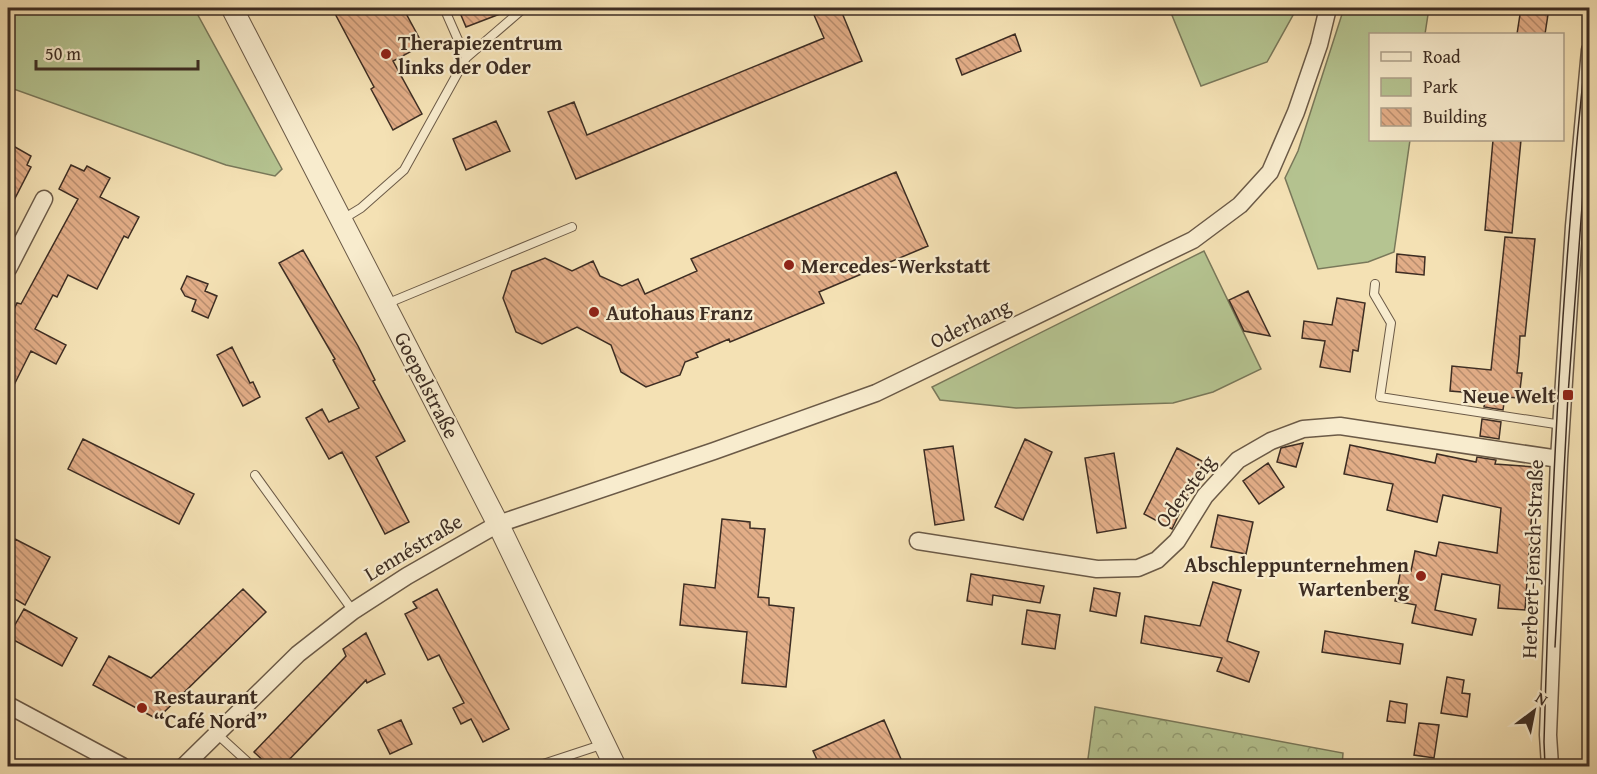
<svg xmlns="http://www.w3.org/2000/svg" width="1597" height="774" font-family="'Gentium Book Plus',serif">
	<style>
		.green { fill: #b5c491; stroke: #79785a; stroke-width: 1.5 }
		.forest { fill: url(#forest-crowns); stroke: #79785a; stroke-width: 1.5 }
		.building { fill: url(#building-back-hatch); stroke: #3d2d23; stroke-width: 1.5 }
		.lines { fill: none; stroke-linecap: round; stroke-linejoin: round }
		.service-casing { stroke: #6b5a47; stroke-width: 10 }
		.minor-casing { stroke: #6b5a47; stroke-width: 19 }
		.tertiary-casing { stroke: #6b5a47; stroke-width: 23 }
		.service { stroke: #f8ecce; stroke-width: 8 }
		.minor { stroke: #f8ecce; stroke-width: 16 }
		.tertiary { stroke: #f8ecce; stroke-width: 21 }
		.tram { stroke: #3d2d23; stroke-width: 1.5 }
		.poi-dot { fill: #8f2418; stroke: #f8ecce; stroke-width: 2 }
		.labels { text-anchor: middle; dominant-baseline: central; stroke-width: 4.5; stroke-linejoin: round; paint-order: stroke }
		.poi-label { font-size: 21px; font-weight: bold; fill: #3d2d23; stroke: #f8ecce; text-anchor: start }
		.street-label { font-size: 21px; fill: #3d2d23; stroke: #f8ecce }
	</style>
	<defs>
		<pattern id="forest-crowns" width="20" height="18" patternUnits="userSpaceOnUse" patternTransform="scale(1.5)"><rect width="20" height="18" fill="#b5c491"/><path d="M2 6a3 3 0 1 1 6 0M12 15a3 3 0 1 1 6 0" fill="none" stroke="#94a076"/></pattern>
		<pattern id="building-back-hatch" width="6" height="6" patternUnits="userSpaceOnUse" patternTransform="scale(1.5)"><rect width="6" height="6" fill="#e2ad87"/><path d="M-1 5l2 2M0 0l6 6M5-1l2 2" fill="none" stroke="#b88d6e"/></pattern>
	</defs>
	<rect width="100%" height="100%" fill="#f4e1b4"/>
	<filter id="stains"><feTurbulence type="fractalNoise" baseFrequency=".00333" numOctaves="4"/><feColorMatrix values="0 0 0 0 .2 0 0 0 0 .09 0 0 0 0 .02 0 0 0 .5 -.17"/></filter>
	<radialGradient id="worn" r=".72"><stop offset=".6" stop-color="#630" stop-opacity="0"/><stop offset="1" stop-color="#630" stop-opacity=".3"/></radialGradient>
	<path class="green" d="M8,8H194L282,169L275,176L226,165L8,87Z
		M1169,8H1297L1267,62L1201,86Z
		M1344,8H1429L1425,34H1370V140H1410L1394,252L1368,262L1318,269L1285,178L1298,151Z
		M1204,251L1261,369L1213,392L1173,403L1016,408L940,400L932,387Z"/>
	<path class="forest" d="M1095,707L1343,753L1342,766H1087Z"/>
	<path class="building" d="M332,8H403L423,45L393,61L422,114L393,130L371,89L374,87Z
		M458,8H513V9L466,27Z
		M811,8H840L862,61L576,179L548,112L574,102L587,135L824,38Z
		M1521,8H1549L1545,34H1517Z
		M1015,34L1021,51L962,75L956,59Z
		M496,121L510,151L466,170L453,139Z
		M1493,140H1521L1512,233L1485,230Z
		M8,143L31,156L27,165L31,167L8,212Z
		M71,165L84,171L87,166L110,178L100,197L139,217L128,238L124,236L97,289L68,275L57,297L53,295L35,329L66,345L56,364L31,351L8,397V322L17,303L21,304L78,199L59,189Z
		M896,172L928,246L819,292L824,303L730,342L729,339L696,353L698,357L685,362L680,375L646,387L621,372L611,345L577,327L542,344L516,332L503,298L512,271L545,258L572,271L593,261L600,276L622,286L638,279L645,294L697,271L691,259Z
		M1505,237L1535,239L1525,336H1520L1519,355L1517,373H1522L1519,398L1505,397L1503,410L1484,407L1486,394L1450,391L1452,366L1491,370Z
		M303,250L358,346L375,380L373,381L405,441L376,457L409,522L385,534L342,452L329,459L306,418L322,409L329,422L359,408L333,360L335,359L279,263Z
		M1397,254L1425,257L1424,275L1396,272Z
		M187,276L208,284L205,291L217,296L208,318L192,311L196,300L185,296L181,289Z
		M1248,291L1270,336L1244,331L1229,300Z
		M1337,298L1365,303L1358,351L1353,350L1350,372L1320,367L1325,341L1302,338L1304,321L1332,325Z
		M232,347L250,383L253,382L260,397L243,406L217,355Z
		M1482,419L1501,422L1499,439L1480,436Z
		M83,439L194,494L179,524L68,469Z
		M1025,439L1052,452L1023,520L995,507Z
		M1303,443L1296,467L1277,462L1281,448Z
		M1350,445L1435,463L1437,454L1476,462L1477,457L1496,460L1495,464L1535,467L1525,610L1498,608L1500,585L1442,574L1435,610L1476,619L1472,635L1412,623L1416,605L1395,601L1401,569L1411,571L1415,551L1436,556L1439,542L1497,553L1501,508L1443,495L1437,522L1387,510L1393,484L1344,474Z
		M953,446L964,520L935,525L924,450Z
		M1177,448L1204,462L1172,529L1144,514Z
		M1114,453L1126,528L1097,533L1085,458Z
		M1268,463L1284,487L1259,504L1243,481Z
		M1218,515L1253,522L1246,554L1211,547Z
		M722,519L750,522V528L765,529L758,597L769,598V605L794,608L786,687L742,683L747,632L680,625L684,584L715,588Z
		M15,539L50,557L25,605L8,595V552Z
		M971,574L1044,586L1040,603L993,595L992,605L967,601Z
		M1213,582L1241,590L1227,641L1259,652L1249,682L1217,671L1222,658L1141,643L1145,616L1200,626Z
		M1094,588L1120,593L1116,616L1090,611Z
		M243,589L266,612L157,719L93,685L109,656L151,678Z
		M437,589L509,729L483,742L471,719L461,724L453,708L464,703L447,671L439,655L428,660L405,614L417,608L413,602Z
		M24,609L77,638L62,666L8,637Z
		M1027,610L1060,615L1055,649L1022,644Z
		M1325,631L1403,644L1400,664L1322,652Z
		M366,633L385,674L367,683L366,680L283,766H269L254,752L346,656L343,649Z
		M1447,677L1464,680L1462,693L1470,694L1467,717L1441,713Z
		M1390,701L1407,704L1405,723L1387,721Z
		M401,720L412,744L390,754L378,730Z
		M884,720L904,766H820L813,751Z
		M1419,723L1439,725L1434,758L1414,755Z"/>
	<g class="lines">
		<defs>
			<path id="service" d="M444,8L466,58
				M343,219L361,208L404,170L466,58L524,8
				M1375,284L1374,294L1391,323L1380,397L1562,425
				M386,304L572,227
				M255,475L353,611
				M217,734L252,766
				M537,766L604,744"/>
			<path id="minor" d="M8,269L44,199
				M918,541L1097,569L1138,568L1157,560L1177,541L1205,496L1238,460L1271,441L1303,429L1340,426L1559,459
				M8,705L122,766
				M184,766L298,654L321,636L353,611L407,576L498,524L714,451L876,393L1193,240L1240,205L1270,172L1296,112L1319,45L1328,8
				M1550,766L1548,735L1559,459L1574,226L1590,50"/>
			<path id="tertiary" d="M232,8L498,524L615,766"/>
		</defs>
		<use href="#service" class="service-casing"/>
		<use href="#minor" class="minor-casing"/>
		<use href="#tertiary" class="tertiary-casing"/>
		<use href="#service" class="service"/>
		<use href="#minor" class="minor"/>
		<use href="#tertiary" class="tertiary"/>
		<path class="tram" d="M1555,647L1568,395L1590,99
			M1545,766L1544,742C1551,500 1562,257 1590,16"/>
	</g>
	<g class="poi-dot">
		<circle cx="386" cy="54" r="6"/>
		<circle cx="789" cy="265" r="6"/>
		<circle cx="594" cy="312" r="6"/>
		<rect x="1562" y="389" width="12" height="12" rx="3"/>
		<circle cx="1421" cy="576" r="6"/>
		<circle cx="142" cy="708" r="6"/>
	</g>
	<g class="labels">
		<g class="poi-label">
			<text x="398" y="42">Therapiezentrum<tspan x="398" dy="24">links der Oder</tspan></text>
			<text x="801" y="265">Mercedes-Werkstatt</text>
			<text x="606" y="312">Autohaus Franz</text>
			<text x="1556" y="395" text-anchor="end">Neue Welt</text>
			<text x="1409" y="564" text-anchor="end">Abschleppunternehmen<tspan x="1409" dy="24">Wartenberg</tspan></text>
			<text x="154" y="696">Restaurant<tspan x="154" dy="24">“Café Nord”</tspan></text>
		</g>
		<g class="street-label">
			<text transform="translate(970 323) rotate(-26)">Oderhang</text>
			<text transform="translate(427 385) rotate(63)">Goepelstraße</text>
			<text transform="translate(1185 491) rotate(-53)">Odersteig</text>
			<text transform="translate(413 547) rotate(-31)">Lennéstraße</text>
			<text transform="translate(1532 559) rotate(-88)">Herbert-Jensch-Straße</text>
		</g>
	</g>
	<rect width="1597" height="774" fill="none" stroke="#f4e1b4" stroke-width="30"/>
	<rect x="9" y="9" width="1579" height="756" fill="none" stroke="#3d2d23" stroke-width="3"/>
	<rect x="15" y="15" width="1567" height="744" fill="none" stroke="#3d2d23" stroke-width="1.5"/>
	<rect x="1369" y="33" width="195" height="108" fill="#f8ecce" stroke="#ada08a" stroke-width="1.5"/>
	<rect x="1381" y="52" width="30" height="9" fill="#f8ecce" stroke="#ada08a" stroke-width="1.5"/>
	<text x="1423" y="63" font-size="18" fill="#3d2d23">Road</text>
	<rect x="1381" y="78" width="30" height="18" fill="#b5c491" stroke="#ada08a" stroke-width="1.5"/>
	<text x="1423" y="93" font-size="18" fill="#3d2d23">Park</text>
	<rect x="1381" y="108" width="30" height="18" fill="url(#building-back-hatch)" stroke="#ada08a" stroke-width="1.5"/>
	<text x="1423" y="123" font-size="18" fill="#3d2d23">Building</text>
	<g transform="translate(1534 711) rotate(32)" stroke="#f8ecce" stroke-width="4.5" paint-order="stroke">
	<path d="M0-4.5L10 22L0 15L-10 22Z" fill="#3d2d23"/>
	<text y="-9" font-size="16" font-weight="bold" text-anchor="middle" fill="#3d2d23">N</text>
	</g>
	<path d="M36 60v9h162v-9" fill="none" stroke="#3d2d23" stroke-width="3"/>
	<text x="45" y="60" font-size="18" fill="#3d2d23" stroke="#f8ecce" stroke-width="4.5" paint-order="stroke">50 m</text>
	<rect width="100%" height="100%" filter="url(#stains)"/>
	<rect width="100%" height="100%" fill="url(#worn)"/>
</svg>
